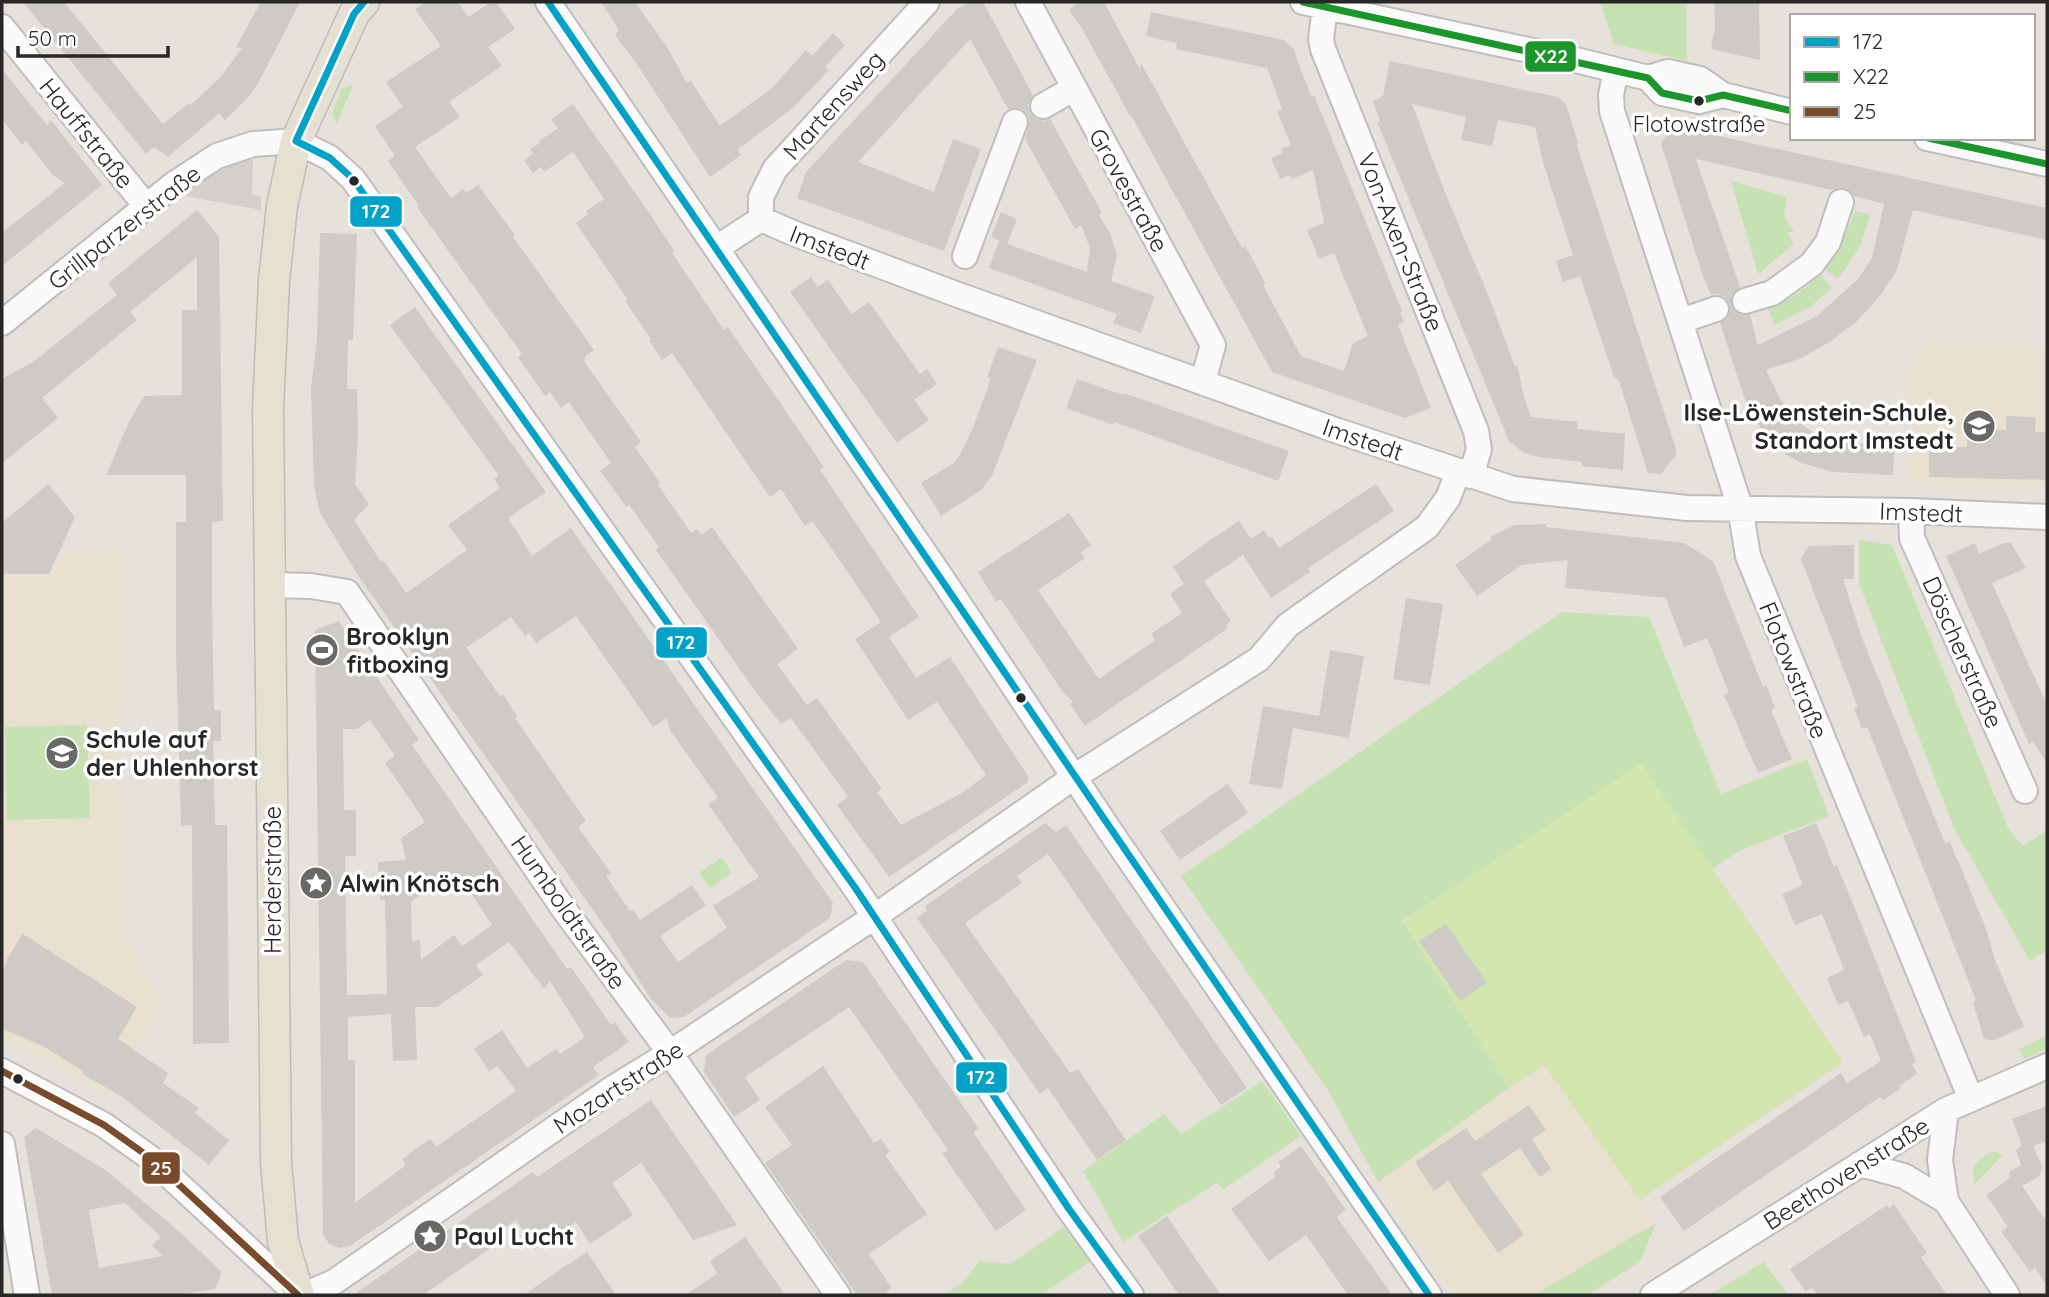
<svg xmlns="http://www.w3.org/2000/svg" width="2049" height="1297" font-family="Quicksand,sans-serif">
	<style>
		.education { fill: #eae0cf }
		.green { fill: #c7e2b2 }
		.pitch { fill: #d3e6b0 }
		.plaza { fill: #d4cfca }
		.building { fill: #cecbc7; fill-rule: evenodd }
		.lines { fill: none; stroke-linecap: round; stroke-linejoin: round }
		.minor-casing { stroke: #bfbdbd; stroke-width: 28 }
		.major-casing { stroke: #bfbdbb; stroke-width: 33 }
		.minor { stroke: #fbfafa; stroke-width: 24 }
		.major { stroke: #e5e0d1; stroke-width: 30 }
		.bus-1-casing { stroke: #fff; stroke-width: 12 }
		.bus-2-casing { stroke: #fff; stroke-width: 12 }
		.bus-3-casing { stroke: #fff; stroke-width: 12 }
		.bus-1 { stroke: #02a2c6; stroke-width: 7 }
		.bus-2 { stroke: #1a962b; stroke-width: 7 }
		.bus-3 { stroke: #7a4b2a; stroke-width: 7 }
		.bus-dot { fill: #272727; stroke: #fff; stroke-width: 2.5 }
		.labels { text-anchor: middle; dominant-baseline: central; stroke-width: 7; stroke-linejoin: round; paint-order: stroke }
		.bus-label { font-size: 22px; fill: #272727; stroke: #fff }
		.street-label { font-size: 24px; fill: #272727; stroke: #fff }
		.poi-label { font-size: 24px; font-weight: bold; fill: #272727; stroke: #fff; text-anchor: start }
		.line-badge { stroke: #fff; stroke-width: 2.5 }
		.badge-label { font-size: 19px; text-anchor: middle; font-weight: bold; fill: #fff }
	</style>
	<rect width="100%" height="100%" fill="#e6e1db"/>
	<path class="education" d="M1930,344L2047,348V486L1911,483V369Z
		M69,547L121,555L122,930L162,1006L107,1098L45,1059L2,1038V577L54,576Z
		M1544,1065L1656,1223L1534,1295H1455L1378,1182Z"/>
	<path class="green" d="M1600,2H1687V61L1614,44Z
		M353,85L337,124L332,115L341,89Z
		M1731,181L1787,197L1784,215L1794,231L1787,233L1794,244L1758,274Z
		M1855,211L1870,215L1860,247L1838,279L1825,269L1842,243Z
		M1820,275L1832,288L1810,307L1775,325L1768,309L1798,293Z
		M1859,540L1892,545L2008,828L2023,846L2047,830V950L2030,961L1954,828L1859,583Z
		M1562,612L1649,617L1721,794L1807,759L1829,816L1741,850L1712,869L1641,764L1403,921L1509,1088L1378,1182L1327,1089L1181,876Z
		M87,725L90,818L7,820L5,727Z
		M722,857L732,873L710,888L699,873Z
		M2047,1036V1048L2024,1059L2019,1049Z
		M1262,1081L1301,1136L1224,1189L1217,1183L1123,1242L1083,1171L1164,1114L1181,1134Z
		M1994,1151L2003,1155L1974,1185C1971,1162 1975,1162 1994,1151Z
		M1656,1223L1640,1262L1587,1295H1534Z
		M1064,1227L1090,1262L1040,1295H944L962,1283L979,1261L1010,1264Z
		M1764,1262L1788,1295H1709Z"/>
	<path class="pitch" d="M1641,763L1843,1062L1640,1200L1544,1065L1509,1088L1403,922Z"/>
	<path class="plaza" d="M241,159L253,160L252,194L261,196V210L185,196L226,163Z"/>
	<path class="building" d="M23,2H64L163,124L189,103L191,105L223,74L242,48L236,47L261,2H300L260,80L251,94L225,120L219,113L168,157L154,147L146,154Z
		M426,2H458L468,17L491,2H496L515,29L488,47L502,66L449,102L460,117L415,147L451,198L463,189L466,193L478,185L515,235L513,237L594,350L584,357L586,360L584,361L641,442L635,447L660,483L658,485L691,533L697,529L702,535L712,527L798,649L777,664L807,705L817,698L882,789L877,792L901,825L962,793L986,775L937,702L908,720L855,639L881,622L845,568L812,521L805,526L781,489L770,497L672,353L662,360L649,340L651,339L625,301L628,300L576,223L588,214L586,211L604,199L573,152L544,172L541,167L533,173L524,160L533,154L530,149L540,143L539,141L558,128L551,119L573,104L650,214L675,252L672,253L724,330L728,327L824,467L820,470L919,617L889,637L916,678L950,657L1028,776V782L889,877L837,805L848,797L791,718L781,724L758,695L656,550L659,547L629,505L626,507L600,471L611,463L569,402L561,408L550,392L545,396L518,357L522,354L417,207L419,206L388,161L395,156L375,126L403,107L386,82L441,46L415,9Z
		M601,2H635L667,47L687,83L691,81L720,126L772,88L806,50L812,56L833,33L845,45L825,67L829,70L794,107L737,150L741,155L710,177L638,66L615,35L619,30Z
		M970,2H983L1033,95L1028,105L1030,113L1036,119L1044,121L1050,119L1102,213L1099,215L1110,233L1117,255L1111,281L1155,296L1141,333L1113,323L1117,314L989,268L999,241L1087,272L1090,248L1081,225L1075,229L1025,139L1030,120L1027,113L1020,108L1008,109L970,39L858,162L934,192L953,139L981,149L944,251L797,198L806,172L957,9Z
		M1078,2H1104L1140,69L1141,63L1242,248L1245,246L1266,284L1263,285L1301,356L1344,371L1353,343L1368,336L1334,253L1319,259L1307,230L1324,223L1313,170L1292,179L1290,175L1280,179L1271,158L1283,153L1281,149L1291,145L1277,111L1282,109L1267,68L1176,49L1177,43L1146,36L1151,12L1284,40L1293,48L1311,96L1314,95L1402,311L1400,312L1404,322L1398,325L1431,408L1405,418L1272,372L1131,115L1130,116L1083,30L1069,10Z
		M1714,2H1759L1760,60L1711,49L1715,28Z
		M1390,61L1558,97L1566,104L1578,143H1576L1676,449V455L1661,474L1648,473L1619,381L1614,377L1580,276L1563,282L1556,261L1573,255L1542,159L1535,127L1498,120L1492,146L1461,140L1466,117L1412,104L1446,195L1489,297L1515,366L1517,365L1524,397L1531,417L1577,422V429L1625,434L1623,470L1582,466V462L1539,457L1524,453L1509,441L1377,122L1380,121L1373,101L1383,96Z
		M2,69L47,125L51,120L102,185L2,266V233L65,183L53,175L26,141L22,145L2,119Z
		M1675,128L1687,129L2047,208V240L1913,210L1897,270L1880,296L1856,322L1831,341L1802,358L1766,370L1781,400L1796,421L1816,434L1840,443L1873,444L1874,436L1895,437L1893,475L1833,472L1801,463L1780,451L1750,415L1720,323L1728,318L1730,305L1725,297L1718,294L1711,295L1703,276L1661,144L1668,132ZM1696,159L1832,190L1845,188L1854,196L1884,204L1872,258L1858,279L1817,316L1758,345L1750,315H1741L1731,306V297L1740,287Z
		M197,210L219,237L223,521L212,522V608L214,710H221V741H213L215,825H227L229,1043L193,1044L192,825L181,826L176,650V522H186V475H106L129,422L144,396L182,395V310H197V257L130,312L137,320L42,398L58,418L2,463V379L33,362L117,295L108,283Z
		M1001,212L1017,219L1007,244L991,237Z
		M320,233L357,234L353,340H348L347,389H357L358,436L355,484L369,504L354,520L381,562L383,560L406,593L467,550L448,525L500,488L494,479L499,476L390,325L415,307L546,492L508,518L532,556L571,528L833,903L830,918L684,1017L670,1018L651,999L605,927L359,577L320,513L314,486L311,389L317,339ZM576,616L653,727L667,718L670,730L718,798L708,804L759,877L713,906L727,928L678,962L660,936L706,905L692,885L640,920L633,910L630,911L606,876L611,873L578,827L586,821L515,718L517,716L503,694L500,696L466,648L511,617L525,636L530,633L536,643Z
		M811,277L818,287L828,280L852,314L869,302L920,374L927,369L937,384L914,400L929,420L897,443L790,292Z
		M998,347L1037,360L992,476L981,490L941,516L921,483L954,463L960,455L974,425L991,378L987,377Z
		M1077,379L1123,395L1124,393L1289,451L1278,481L1114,422L1113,425L1066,408Z
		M2006,416L2036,417L2035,432H2047V480L1929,477V446L1967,447V429L2006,430Z
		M48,484L75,517L49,574H2V523Z
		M1376,484L1394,511L1308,568L1310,572L1271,598L1243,555L1204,581L1231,621L1226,625L1228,628L1085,726L1070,704L1073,702L1062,691L1001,599L996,602L978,572L1069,513L1091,545L1081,552L1085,558L1038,590L1099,679L1155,640L1151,634L1182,613L1170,594L1184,584L1173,567L1206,543L1239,521L1251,539L1264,530L1269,538L1272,537L1279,548Z
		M1546,524V527L1565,529L1684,543L1713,561L1763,687L1766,685L1775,708L1771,710L1792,759L1758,773L1724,695L1729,693L1707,638L1684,647L1666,598L1565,588L1568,560L1522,565L1477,596L1455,565L1492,539L1490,537L1515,525Z
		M1975,543L1979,554L2004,543H2011L2026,568L1992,583L2047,705V763L2033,742L2029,744L1946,556Z
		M1854,545V579H1843L1862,638L1945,843L1950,842L1957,860H1958L1986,929L1995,960L2024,1027L1992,1041L1984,1038L1973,1003L1976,1000L1867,727L1862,729L1854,708L1858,707L1801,559L1809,546Z
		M1406,598L1443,604L1430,685L1393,679Z
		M339,621L419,740L412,745L567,969L571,967L611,1025L615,1022L629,1042L593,1067L599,1075L350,1246L339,1248L329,1244L323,1234L315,630ZM370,720L395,756L385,763L425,822L401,838L406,860L378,862L380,900H385L387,994L347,995L345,856H356V810H344L343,729H357ZM459,875L492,925L462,946L454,935L421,960L420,940L412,941L411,901ZM509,942L544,989L550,981L585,1037L560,1054L556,1049L527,1068L502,1030L474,1049L489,1071L498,1066L516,1091L436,1147L430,1139L402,1159L406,1165L355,1203V1060H348V1017L391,1014L393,1061L417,1060L415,1007H437L483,975L476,965Z
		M1330,650L1364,656L1349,738L1293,728L1282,789L1249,784L1263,706L1319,716Z
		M1228,784L1248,813L1180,860L1160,831Z
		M1045,823L1056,832L1066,825L1247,1088L1221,1105L1048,854L1017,876L1022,883L965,923L1070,1073L1078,1069L1126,1140L1097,1160L1048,1088L1040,1094L917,918L927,911L925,906Z
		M1816,823L1834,867L1837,865L1864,931L1916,1062L1912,1064L1917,1074L1899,1086L1901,1088L1883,1100L1880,1097L1684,1231L1660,1197L1841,1073L1847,1083L1881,1061L1870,1034L1864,1037L1848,1001L1838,1005L1827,978L1844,970L1822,914L1795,925L1782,894L1803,885L1783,836Z
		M1446,924L1487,983L1460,1001L1419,941Z
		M23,934L137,1007L118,1039L168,1073L163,1083L199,1108L195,1113L229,1140L209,1165L121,1096L82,1074L83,1071L43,1046L2,1029V975L7,959Z
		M846,960L863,962L979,1129L973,1132L1026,1210L996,1231L942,1153L948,1150L849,1007L745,1077L760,1100L734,1117L704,1072L706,1055Z
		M823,1066L874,1143L881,1139L890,1152L885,1155L927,1214L869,1254L891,1287L885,1295H857L765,1163L792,1145L765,1107Z
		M651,1100L737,1225L693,1240L641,1163L612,1183L633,1215L590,1244L576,1222L535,1249L516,1220L489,1238L494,1246L423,1295H353L533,1172L537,1177Z
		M1529,1105L1546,1130L1532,1139L1551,1169L1540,1177L1520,1148L1481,1174L1524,1235L1498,1253L1448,1181L1434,1191L1415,1162L1466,1128L1475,1141Z
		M2047,1106V1141L2033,1146L2042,1166L2040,1176L2022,1186L2047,1223V1286L2035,1268L2030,1272L2001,1231L2008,1227L1986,1195L2010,1178L2009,1172L2021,1165L2016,1150L2022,1146L2012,1119Z
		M36,1128L104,1169L173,1226L222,1272L215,1289L175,1295H52L24,1137ZM125,1203L161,1237L152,1245L163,1256L99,1268L89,1210Z
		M1301,1146L1346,1210L1337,1217L1392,1295H1348L1306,1235L1269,1261L1231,1209L1276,1176L1273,1173L1281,1167L1278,1162Z
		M1894,1204L1927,1253L1921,1257L1947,1295H1817L1813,1288L1805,1291L1790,1269L1887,1205L1889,1208Z
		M1167,1216L1193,1255L1221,1295H1179L1138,1236Z
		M745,1237L785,1295H685L717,1274L710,1261Z
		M587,1252L616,1295H524L549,1277Z"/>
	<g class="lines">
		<defs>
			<path id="minor" d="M548,2L941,577L1110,831L1429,1295
				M1028,2L1213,345L1203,381
				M1303,2L1580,61L1648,78L1668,72L1700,79L1723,95L1792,112
				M1325,7L1321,39L1323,49L1476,431L1479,449L1471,476
				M2,27L146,206
				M1616,70L1611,95L1612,111L1740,507L1748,556L1971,1099
				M1648,78L1662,93L1699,101L1723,95
				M1043,106L1073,89
				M1927,138L2047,164
				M761,219L793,233L953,293L1338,431L1513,489L1687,508L1911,511L2047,517
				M761,219V197L775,169L927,2
				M718,247L761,219
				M965,256L1015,122
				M1745,301L1772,293L1812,264L1828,242L1841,202
				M1681,321L1716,309
				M2,323L174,184L217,156L253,144L296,141L330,158L353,179L856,889L1069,1209L1131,1295
				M1911,511L1912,538L2025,791
				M269,585L311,586L347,592L563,908L670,1053L838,1295
				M2,1071L104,1125L149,1157L298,1295
				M1946,1110L1940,1160L1946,1201L2007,1295
				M2,1144L27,1295
				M1860,1164L1904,1176L1946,1201
				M304,1295L334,1282L610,1090L670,1053L874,917L1074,777L1259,659L1288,625L1427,527L1448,498L1458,472
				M1653,1295L1946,1110L2047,1066"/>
			<path id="major" d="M299,1295L283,1241L276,1162L268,408L274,281L282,206L296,141L354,14L364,2"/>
		</defs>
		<use href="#minor" class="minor-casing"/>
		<use href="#major" class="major-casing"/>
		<use href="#minor" class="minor"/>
		<use href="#major" class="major"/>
		<defs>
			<path id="bus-1" d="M364,2L354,14L296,141L330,158L353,179L856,889L1069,1209L1131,1295
				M548,2C842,433 1134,865 1429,1295"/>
			<path id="bus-2" d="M1303,2L1648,78L1662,93L1699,101L1723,95L1792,111
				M1928,138L2047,164"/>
			<path id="bus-3" d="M2,1071L104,1125L149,1157L298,1295"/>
		</defs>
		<use href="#bus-1" class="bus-1-casing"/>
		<use href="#bus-2" class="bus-2-casing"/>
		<use href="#bus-3" class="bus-3-casing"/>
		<use href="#bus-1" class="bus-1"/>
		<use href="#bus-2" class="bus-2"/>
		<use href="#bus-3" class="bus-3"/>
	</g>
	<defs>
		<symbol id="school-disc" viewBox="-11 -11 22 22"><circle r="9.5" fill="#6a6866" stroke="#fff"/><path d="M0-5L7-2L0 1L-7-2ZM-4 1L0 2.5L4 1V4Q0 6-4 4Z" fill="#fff"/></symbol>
		<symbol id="stadium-disc" viewBox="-11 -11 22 22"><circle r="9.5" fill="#6a6866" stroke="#fff"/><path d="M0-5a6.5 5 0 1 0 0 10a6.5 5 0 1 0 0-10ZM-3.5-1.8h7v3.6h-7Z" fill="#fff"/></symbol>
		<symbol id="sight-disc" viewBox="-11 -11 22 22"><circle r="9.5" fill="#6a6866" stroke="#fff"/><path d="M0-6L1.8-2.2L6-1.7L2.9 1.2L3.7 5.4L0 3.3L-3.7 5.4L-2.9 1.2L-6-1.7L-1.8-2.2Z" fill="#fff"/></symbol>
	</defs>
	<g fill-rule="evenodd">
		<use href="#school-disc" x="1960" y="407" width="38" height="38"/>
		<use href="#stadium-disc" x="303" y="631" width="38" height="38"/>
		<use href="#school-disc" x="43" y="734" width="38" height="38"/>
		<use href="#sight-disc" x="297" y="864" width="38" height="38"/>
		<use href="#sight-disc" x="411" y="1217" width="38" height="38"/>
	</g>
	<g class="bus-dot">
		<circle cx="1699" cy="101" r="6"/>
		<circle cx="354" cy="181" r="6"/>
		<circle cx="1021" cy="698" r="6"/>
		<circle cx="18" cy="1079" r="6"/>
	</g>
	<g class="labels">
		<g class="bus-label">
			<text x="1699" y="124">Flotowstraße</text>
		</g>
		<g class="street-label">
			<text transform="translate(833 105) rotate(-48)">Martensweg</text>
			<text transform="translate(87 133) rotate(51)">Hauffstraße</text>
			<text transform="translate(1129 190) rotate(61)">Grovestraße</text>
			<text transform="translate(124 227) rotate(-38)">Grillparzerstraße</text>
			<text transform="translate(1401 242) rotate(68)">Von-Axen-Straße</text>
			<text transform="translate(830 247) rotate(21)">Imstedt</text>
			<text transform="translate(1363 439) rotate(19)">Imstedt</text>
			<text transform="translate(1921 512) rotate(2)">Imstedt</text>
			<text transform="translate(1963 652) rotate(66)">Döscherstraße</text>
			<text transform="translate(1794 670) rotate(68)">Flotowstraße</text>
			<text transform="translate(272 880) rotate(-90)">Herderstraße</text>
			<text transform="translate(569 912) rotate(55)">Humboldtstraße</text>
			<text transform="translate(618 1087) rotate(-33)">Mozartstraße</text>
			<text transform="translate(1846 1173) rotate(-32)">Beethovenstraße</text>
		</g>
		<g class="poi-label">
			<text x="1954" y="412" text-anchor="end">Ilse-Löwenstein-Schule,<tspan x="1954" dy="28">Standort Imstedt</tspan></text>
			<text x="346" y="636">Brooklyn<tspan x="346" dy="28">fitboxing</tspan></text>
			<text x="86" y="739">Schule auf<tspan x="86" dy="28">der Uhlenhorst</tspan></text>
			<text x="340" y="883">Alwin Knötsch</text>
			<text x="454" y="1236">Paul Lucht</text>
		</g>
	</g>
	<g class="line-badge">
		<rect x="1524" y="40" width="53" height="33" rx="7" fill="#1a962b"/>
		<rect x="349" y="195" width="54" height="33" rx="7" fill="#02a2c6"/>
		<rect x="655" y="626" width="53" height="33" rx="7" fill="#02a2c6"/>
		<rect x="955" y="1061" width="53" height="33" rx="7" fill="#02a2c6"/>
		<rect x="141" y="1151" width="40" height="34" rx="7" fill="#7a4b2a"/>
	</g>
	<g class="badge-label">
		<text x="1551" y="63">X22</text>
		<text x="376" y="218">172</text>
		<text x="681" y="649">172</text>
		<text x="981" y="1084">172</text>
		<text x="161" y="1175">25</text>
	</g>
	<rect width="2049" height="1297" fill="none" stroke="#272727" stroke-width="7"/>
	<rect x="1790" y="14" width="245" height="126" fill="#ffffff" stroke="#a9a9a9" stroke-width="2"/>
	<rect x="1804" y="37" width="35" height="10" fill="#02a2c6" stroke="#a9a9a9" stroke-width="2"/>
	<text x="1853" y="49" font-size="21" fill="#272727">172</text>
	<rect x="1804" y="72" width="35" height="10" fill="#1a962b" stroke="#a9a9a9" stroke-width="2"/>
	<text x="1853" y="84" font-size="21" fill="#272727">X22</text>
	<rect x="1804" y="107" width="35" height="10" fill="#7a4b2a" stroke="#a9a9a9" stroke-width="2"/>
	<text x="1853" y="119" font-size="21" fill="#272727">25</text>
	<path d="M18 46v10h150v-10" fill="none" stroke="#272727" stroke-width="3.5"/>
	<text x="28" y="46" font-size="21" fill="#272727" stroke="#ffffff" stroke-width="5" paint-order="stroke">50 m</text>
</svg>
